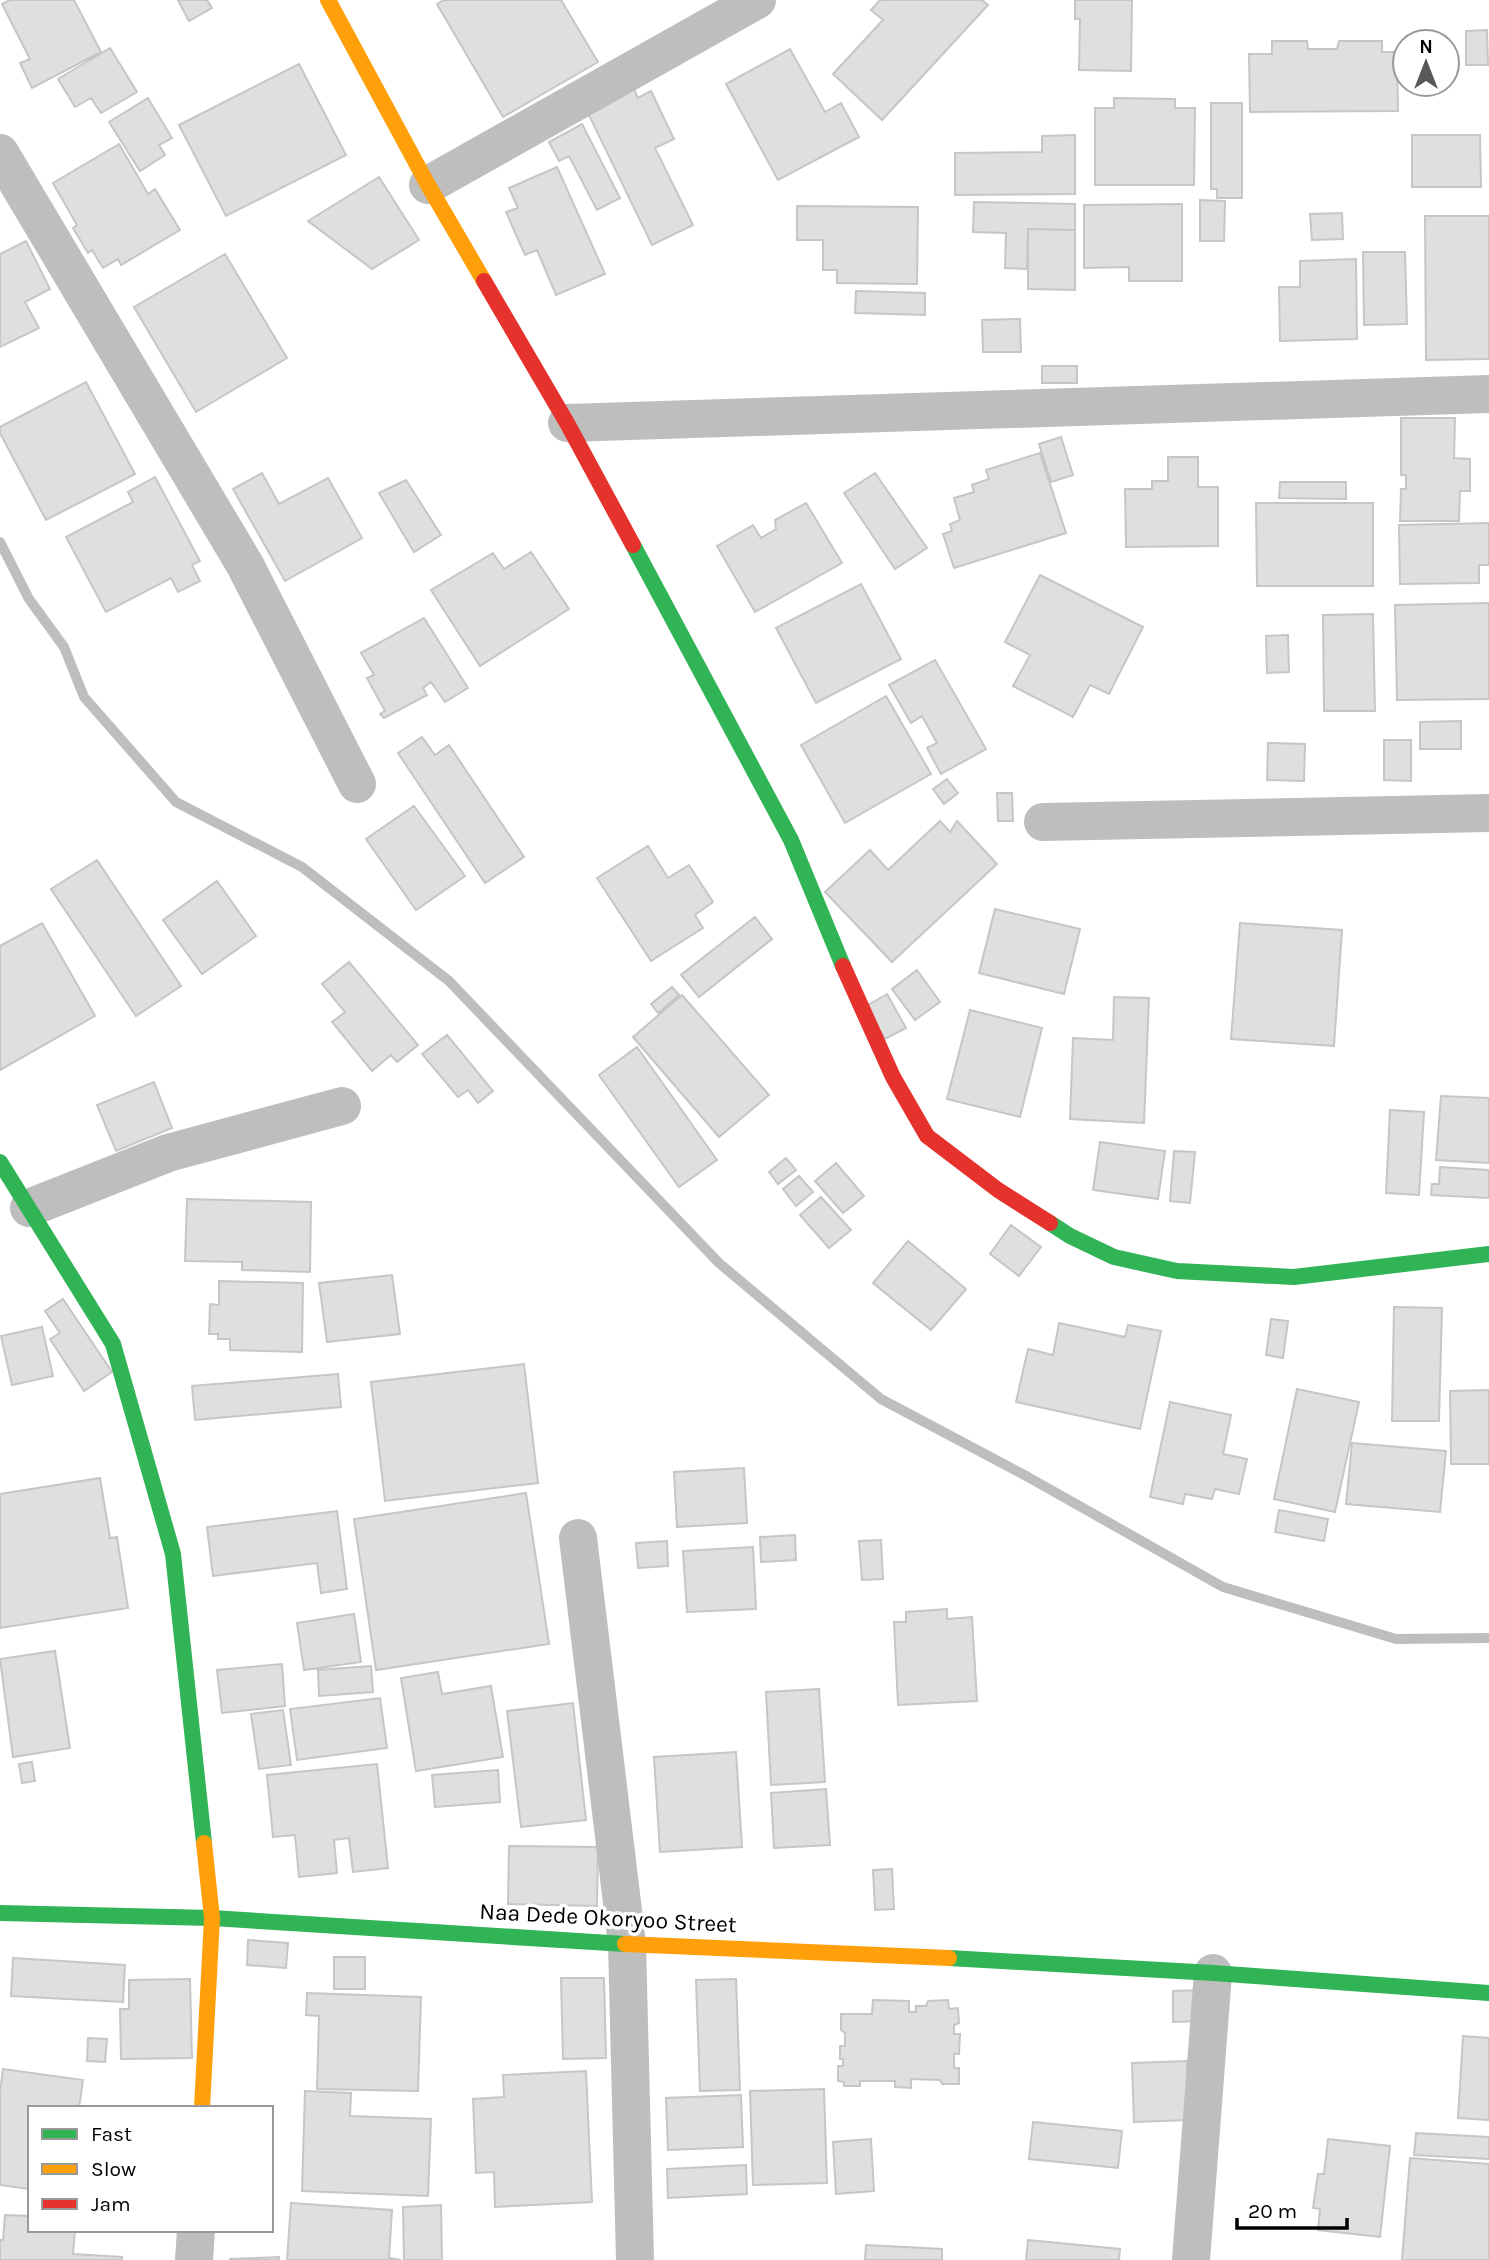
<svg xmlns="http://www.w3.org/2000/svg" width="1489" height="2260" font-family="Karla,sans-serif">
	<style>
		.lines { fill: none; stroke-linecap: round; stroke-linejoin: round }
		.stream { stroke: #bebebe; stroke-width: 10 }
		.building { fill: #dfdfdf; stroke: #c6c6c6; stroke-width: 2 }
		.street { stroke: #bebebe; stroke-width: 38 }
		.fast { stroke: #30b455; stroke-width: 16 }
		.slow { stroke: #ff9f0a; stroke-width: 16 }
		.jam { stroke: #e5322d; stroke-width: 16 }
		.labels { text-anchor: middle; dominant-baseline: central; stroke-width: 7; stroke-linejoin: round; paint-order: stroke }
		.street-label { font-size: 23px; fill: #000; stroke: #fff }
	</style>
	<rect width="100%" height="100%" fill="#fff"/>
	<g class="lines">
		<path class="stream" d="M0,542L29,599L64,647L84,697L176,802L302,867L449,981L719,1263L881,1399L1028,1477L1223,1587L1396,1639L1489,1638"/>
	</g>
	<path class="building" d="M10,0H74L101,52L32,88L20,63L30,59L2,4Z
		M178,0H207L212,8L189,21Z
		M444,0H561L598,62L503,117L437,4Z
		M880,0H982L988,5L882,120L833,74L883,20L871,10Z
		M1075,0H1132L1131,71L1079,70L1080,19H1075Z
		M1487,30L1488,65H1466V31Z
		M1272,41H1307L1308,49H1337L1339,41H1382V52H1397L1398,111L1250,112L1249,54H1272Z
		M110,48L137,92L101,113L91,98L75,107L58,79Z
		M790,49L825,112L841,103L859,137L778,180L726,84Z
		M299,64L346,155L226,216L179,125Z
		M633,87L638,98L651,91L674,139L655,148L693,225L652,245L586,109Z
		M148,98L172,138L159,145L165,155L140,171L109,122Z
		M1114,98L1175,99V108H1195L1194,185H1095V108H1114Z
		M1211,103H1242V198H1217V189H1211Z
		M582,124L620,198L597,210L569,156L559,161L549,142Z
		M1075,135V194L955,195V153L1042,152V136Z
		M1412,135H1480L1481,187H1412Z
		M119,144L148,194L155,189L180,230L121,265L118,259L103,268L92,250L88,253L73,228L77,225L53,183Z
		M557,167L605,274L556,295L537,250L525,255L506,212L518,208L509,188Z
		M379,177L419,240L372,269L308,221Z
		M1200,200L1225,201L1224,241H1200Z
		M974,202L1075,204V230L1028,229L1027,269L1005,268L1006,233L973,232Z
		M1182,204V281H1129V267L1084,268V205Z
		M797,206L918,207L917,284L837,283V270H823V240H797Z
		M1342,213L1343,239L1312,240L1310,214Z
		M1425,216H1489V359L1426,360Z
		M1028,229L1075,230V290L1028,289Z
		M26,241L50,289L25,302L39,328L0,347V254Z
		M1363,252H1405L1407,324L1364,325Z
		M225,254L287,358L196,412L134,307Z
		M1356,259L1357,339L1280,341L1279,287H1300V261Z
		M856,291L925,293V315L855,313Z
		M1020,319L1021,352H983L982,320Z
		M1042,366H1077V383H1042Z
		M86,382L135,474L46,520L0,433V427Z
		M1401,418H1455L1454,458L1470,459V491H1460L1459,521H1400L1401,489H1406V475H1401Z
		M1061,437L1073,475L1051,482L1039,444Z
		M1040,453L1066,533L954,568L943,534L952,531L950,524L960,520L954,498L974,492L972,485L989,479L986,470Z
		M1168,457H1198V487H1218V546L1126,547L1125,489H1152V481H1168Z
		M262,473L279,504L328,478L362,538L285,581L233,489Z
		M875,473L927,548L895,569L844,493Z
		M155,477L200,561L192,565L200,581L178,592L171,578L106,612L66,537L133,502L128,492Z
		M406,480L441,535L414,552L379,493Z
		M1280,482H1346V499L1279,498Z
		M806,503L842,563L755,612L717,546L753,525L761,538L776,529L775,520Z
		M1256,503H1373V586H1257Z
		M1489,523V565H1479V583L1400,584L1399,525Z
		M531,552L569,609L480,666L431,590L493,553L504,569Z
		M1040,575L1143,627L1109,694L1090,685L1073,717L1013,686L1030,655L1005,642Z
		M861,584L901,659L816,703L776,628Z
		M1489,603V699L1397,700L1395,605Z
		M1373,614L1375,711H1324L1323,615Z
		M424,618L468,688L445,702L431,682L423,688L427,695L384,718L380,714L385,711L367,678L374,675L361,653Z
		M1288,635L1289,672L1267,673L1266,636Z
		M935,660L986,749L941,774L927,748L937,743L922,716L911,723L889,685Z
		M886,696L931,774L845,823L801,745Z
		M1461,721V749H1420V722Z
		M422,737L435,755L449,745L524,857L485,883L398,753Z
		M1384,740H1411V781L1384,780Z
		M1268,743L1305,744L1304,781L1267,780Z
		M947,779L958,793L944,804L933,789Z
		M997,793H1012L1013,821H998Z
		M414,806L465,876L416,910L366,839Z
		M940,821L950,832L957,821L997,864L892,962L825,892L870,850L888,870Z
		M648,846L668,878L689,865L713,902L695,915L703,928L651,961L597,878Z
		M97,860L181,986L136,1016L51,889Z
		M217,881L256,936L202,974L163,920Z
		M995,909L1080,929L1064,994L979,973Z
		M755,917L772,939L699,997L681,975Z
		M42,923L95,1016L0,1070V946Z
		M1240,923L1342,930L1334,1046L1231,1039Z
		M349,962L418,1045L397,1062L391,1055L372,1071L332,1022L345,1012L322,984Z
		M917,970L940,1002L915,1020L892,989Z
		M672,987L679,995L658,1013L651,1004Z
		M887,994L906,1028L885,1039L866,1006Z
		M682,995L769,1095L719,1137L633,1037Z
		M1114,997L1149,998L1144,1123L1070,1119L1073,1038L1113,1040Z
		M970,1010L1042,1028L1020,1117L947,1099Z
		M447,1035L493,1091L478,1103L468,1090L458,1097L422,1054Z
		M637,1047L717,1160L679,1187L599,1075Z
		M154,1082L172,1128L116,1151L97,1105Z
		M1441,1096L1489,1098V1163L1436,1160Z
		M1390,1110L1424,1112L1419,1195L1386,1193Z
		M1100,1142L1165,1151L1158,1199L1093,1190Z
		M1174,1151L1195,1152L1190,1203L1170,1201Z
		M786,1158L796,1170L778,1184L769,1172Z
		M836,1163L864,1196L843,1213L815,1181Z
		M1440,1167L1489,1170V1198L1431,1195L1432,1184H1439Z
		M799,1176L813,1192L796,1206L783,1189Z
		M821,1197L851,1230L829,1248L800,1215Z
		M187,1199L311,1202L310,1272L242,1270V1262L185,1261Z
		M1011,1225L1041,1247L1019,1276L990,1254Z
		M908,1241L966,1289L931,1330L873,1283Z
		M392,1275L400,1334L327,1342L319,1283Z
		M219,1281L303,1283L302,1352L230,1350V1339H218V1334H209L210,1304L219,1305Z
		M63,1299L112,1372L84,1391L50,1339L60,1333L45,1311Z
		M1394,1307L1442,1308L1439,1421H1392Z
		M1271,1319L1288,1321L1283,1358L1266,1355Z
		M1059,1323L1125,1337L1128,1325L1161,1331L1140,1429L1016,1402L1028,1349L1053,1355Z
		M42,1327L53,1376L12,1385L1,1336Z
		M524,1364L538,1483L385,1501L371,1382Z
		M338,1374L341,1407L195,1420L192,1386Z
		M1297,1389L1359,1402L1335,1512L1274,1499Z
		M1489,1390V1464H1451L1450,1391Z
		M1170,1402L1231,1415L1223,1454L1247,1459L1239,1494L1215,1489L1212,1499L1185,1494L1183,1504L1150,1497Z
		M1352,1443L1446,1451L1440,1512L1346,1504Z
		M744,1468L747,1523L677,1527L674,1472Z
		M100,1478L110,1538L117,1537L128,1608L0,1628V1494Z
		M526,1493L549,1644L376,1670L354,1519Z
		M1279,1510L1328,1519L1324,1541L1275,1532Z
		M337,1511L347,1589L321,1593L317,1563L213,1576L207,1527Z
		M795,1535L796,1560L761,1562L760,1537Z
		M881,1540L883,1579L862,1580L859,1541Z
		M667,1541L668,1566L638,1568L636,1543Z
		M753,1547L756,1609L687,1612L683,1551Z
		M947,1609V1619L972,1617L977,1701L898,1705L894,1622H906V1612Z
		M354,1614L361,1662L304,1670L297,1623Z
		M55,1651L70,1748L13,1757L0,1659Z
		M282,1664L285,1706L222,1713L217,1670Z
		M371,1666L373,1692L319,1696L318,1670Z
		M438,1672L442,1694L491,1686L503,1757L416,1771L401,1678Z
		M819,1689L825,1782L771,1785L766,1692Z
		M380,1698L387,1748L297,1760L290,1709Z
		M573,1703L586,1820L521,1827L507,1711Z
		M283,1710L291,1765L259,1769L251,1714Z
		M736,1752L742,1847L660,1852L654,1757Z
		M32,1762L35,1781L22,1783L19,1764Z
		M377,1764L388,1868L353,1872L349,1838L334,1840L337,1873L299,1877L295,1835L273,1837L267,1775Z
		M498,1770L500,1802L435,1807L432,1775Z
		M826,1789L830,1845L774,1848L771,1793Z
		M509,1846L598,1847L597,1906L508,1904Z
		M892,1869L894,1909L875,1910L873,1870Z
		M248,1940L288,1943L286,1968L247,1965Z
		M334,1957H365V1989H334Z
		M13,1958L125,1965L123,2002L11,1996Z
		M561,1978H604L606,2058L563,2059Z
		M190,1979L192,2058L121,2059L120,2009H129V1980Z
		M736,1979L740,2090L700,2091L696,1980Z
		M1201,1990V2021L1173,2022V1991Z
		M307,1993L421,1997L418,2091L317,2089L319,2016L306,2015Z
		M873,2000L909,2001V2012H916V2006H926L928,2001L948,2000L949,2009L958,2008L959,2023L954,2025V2034H960L959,2054H954V2068H959V2084H942L940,2080L911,2079V2088L895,2087V2081H860V2086H844V2082L838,2081V2066H843V2059H840V2046H845V2033L841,2030V2014H872Z
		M1463,2036L1489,2038V2120L1458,2118Z
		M88,2038L107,2039L105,2062L87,2061Z
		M1187,2061L1189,2120L1134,2122L1132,2063Z
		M3,2069L83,2080L79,2108H30V2189L0,2185V2092Z
		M586,2071L592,2202L495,2207L494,2172L476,2173L473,2099L504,2097L503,2075Z
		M824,2089L827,2183L753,2185L750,2091Z
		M305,2091L351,2093L350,2116L431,2119L428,2196L302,2191Z
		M741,2095L743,2147L668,2150L666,2098Z
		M1033,2122L1122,2131L1118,2168L1029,2159Z
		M1416,2133L1489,2137V2159L1414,2155Z
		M871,2139L874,2191L836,2194L833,2142Z
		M1328,2139L1390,2146L1380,2237L1318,2230L1320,2209L1313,2208L1318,2174H1324Z
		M1410,2158L1489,2164V2260H1402Z
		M746,2165L747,2194L668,2198L667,2169Z
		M291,2203L392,2210L389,2258L401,2260H287Z
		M441,2205L442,2260H404L403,2207Z
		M5,2215L30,2216V2230H75L73,2254L122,2257V2260H0V2240H3Z
		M1028,2240L1120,2249L1119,2260H1026Z
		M866,2245L942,2249V2260H865Z
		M279,2257V2260H230V2259Z"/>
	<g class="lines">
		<path class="street" d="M0,153L245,565L357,784
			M428,185L757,0
			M567,423L1489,394
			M1043,822L1489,813
			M29,1208L168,1153L342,1106
			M578,1538L627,1944L635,2260
			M194,2260L196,2230
			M1191,2260L1213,1973"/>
		<path class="fast" d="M633,545L791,840L843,966
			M0,1162L113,1344L173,1554L204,1843
			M1050,1223L1070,1236L1114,1257L1177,1271L1294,1277L1489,1254
			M0,1913L212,1918L625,1944
			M949,1958L1213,1973L1489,1993"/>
		<path class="slow" d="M328,0L428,185L484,281
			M625,1944L949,1958
			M202,2108L212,1918L204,1843"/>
		<path class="jam" d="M484,281L567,423L633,545
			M843,966L893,1077L927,1136L998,1190L1050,1223"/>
	</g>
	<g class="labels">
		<g class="street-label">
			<text transform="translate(608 1918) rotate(3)">Naa Dede Okoryoo Street</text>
		</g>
	</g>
	<rect x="28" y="2106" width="245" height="126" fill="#ffffff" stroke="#999999" stroke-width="2"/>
	<rect x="42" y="2129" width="35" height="10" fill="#30b455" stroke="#999999" stroke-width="2"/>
	<text x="91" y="2141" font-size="21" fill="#000000">Fast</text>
	<rect x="42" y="2164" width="35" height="10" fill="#ff9f0a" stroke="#999999" stroke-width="2"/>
	<text x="91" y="2176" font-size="21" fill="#000000">Slow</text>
	<rect x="42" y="2199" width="35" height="10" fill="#e5322d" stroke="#999999" stroke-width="2"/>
	<text x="91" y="2211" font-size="21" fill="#000000">Jam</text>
	<g transform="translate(1426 63)"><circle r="33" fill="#ffffff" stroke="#999999" stroke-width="2"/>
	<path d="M0-5L12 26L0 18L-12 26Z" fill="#595959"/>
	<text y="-10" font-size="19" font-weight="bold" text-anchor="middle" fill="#000000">N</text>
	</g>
	<path d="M1237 2218v10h110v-10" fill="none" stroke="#000000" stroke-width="3.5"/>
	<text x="1248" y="2218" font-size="21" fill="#000000" stroke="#ffffff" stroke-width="5" paint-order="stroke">20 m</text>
</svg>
